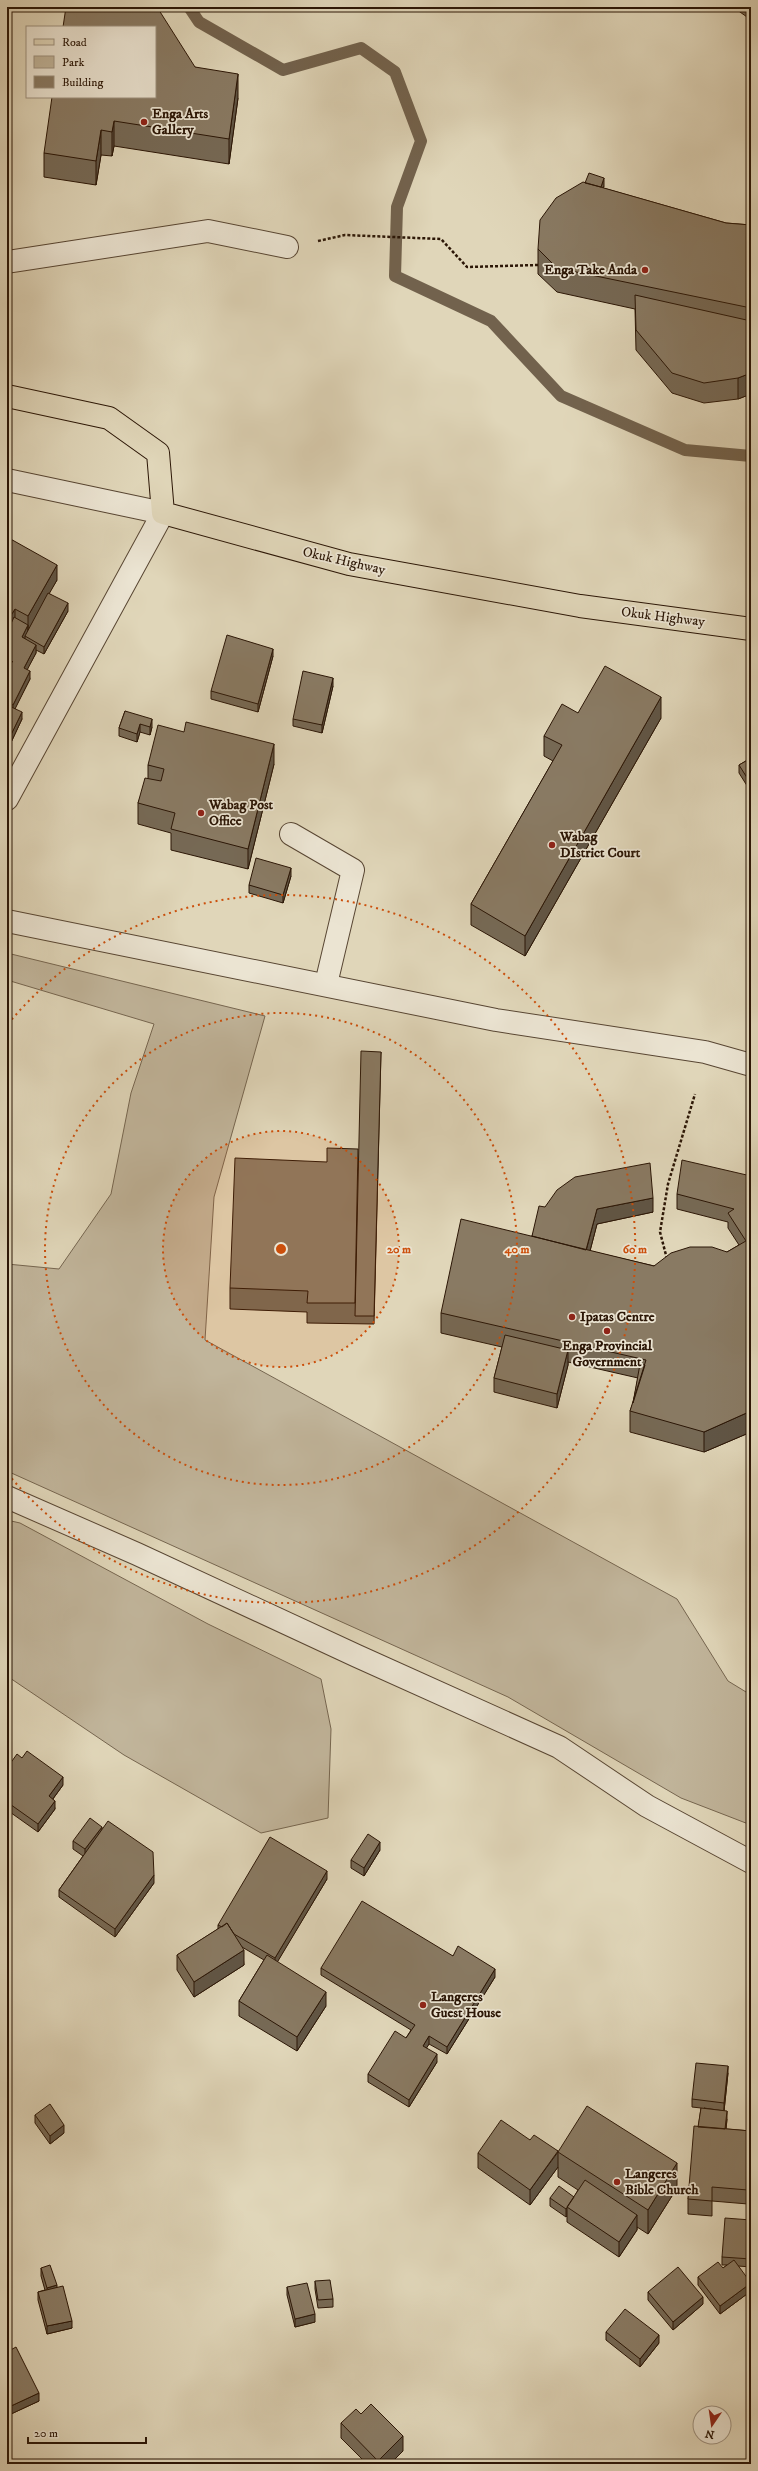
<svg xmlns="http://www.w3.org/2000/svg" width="758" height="2471" font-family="'IM FELL DW Pica',serif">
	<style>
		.green { fill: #c1b59b; stroke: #766650 }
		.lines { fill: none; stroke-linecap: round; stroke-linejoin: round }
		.stream { stroke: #72624d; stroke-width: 12 }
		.service-casing { stroke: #584633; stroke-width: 24 }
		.minor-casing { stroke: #584633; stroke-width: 24 }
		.primary-casing { stroke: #2b1606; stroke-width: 24 }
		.path { stroke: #2b1606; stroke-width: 2.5; stroke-dasharray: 3 2; stroke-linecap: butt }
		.service { stroke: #ebe4d2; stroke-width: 22 }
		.minor { stroke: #ebe4d2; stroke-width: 22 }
		.primary { stroke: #e0d6b9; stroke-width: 22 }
		.wall { fill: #766955; stroke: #2b1606 }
		.shaded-wall { fill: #605545; stroke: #2b1606 }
		.building { fill: #897a63; stroke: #2b1606 }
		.ring { fill: none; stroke: #cc4f0b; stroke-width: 2; stroke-dasharray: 2 4 }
		.poi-dot { fill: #8f2418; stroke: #ebe4d2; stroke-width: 1.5 }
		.labels { text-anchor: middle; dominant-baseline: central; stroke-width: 3.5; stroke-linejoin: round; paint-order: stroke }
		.poi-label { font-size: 14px; font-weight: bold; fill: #2b1606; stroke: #ebe4d2; text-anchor: start }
		.street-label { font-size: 14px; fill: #2b1606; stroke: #ebe4d2 }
		.centre { fill: #cc4f0b; stroke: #ebe4d2; stroke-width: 2 }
		.ring-label { font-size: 12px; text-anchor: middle; font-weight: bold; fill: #cc4f0b; stroke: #ebe4d2; stroke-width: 3.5; stroke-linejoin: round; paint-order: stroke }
	</style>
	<rect width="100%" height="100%" fill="#e0d6b9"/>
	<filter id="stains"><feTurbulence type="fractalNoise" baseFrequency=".005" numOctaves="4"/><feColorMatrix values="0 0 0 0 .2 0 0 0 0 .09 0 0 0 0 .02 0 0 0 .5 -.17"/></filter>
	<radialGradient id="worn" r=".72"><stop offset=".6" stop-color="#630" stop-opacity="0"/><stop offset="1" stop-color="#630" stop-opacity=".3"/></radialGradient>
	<path class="green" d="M7,953L265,1016L214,1197L205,1340L677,1599L728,1681L751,1695V1825L681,1798L508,1697L7,1471V1264L59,1269L111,1194L131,1093L154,1024L7,980Z
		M7,1520L20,1523L208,1624L321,1679L331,1729L328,1818L261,1833L124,1755L7,1676Z"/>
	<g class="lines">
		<path class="stream" d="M189,7L199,22L283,70L361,48L395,72L421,141L397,207L395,276L491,321L561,396L685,450L751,456"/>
		<defs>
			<path id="service" d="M7,262L208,231L287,247
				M291,834L353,870L326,984"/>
			<path id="minor" d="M7,480L163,513L7,799
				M7,921L496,1020L705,1052L751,1065
				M7,1497L137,1554L357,1656L559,1747L647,1806L751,1862"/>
			<path id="primary" d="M7,396L109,418L158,453L163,513L349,564L580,606L751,629"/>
		</defs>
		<use href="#service" class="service-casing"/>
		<use href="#minor" class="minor-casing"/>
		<use href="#primary" class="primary-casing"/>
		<path class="path" d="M318,241L345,235L441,239L467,267L538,265
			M667,1259L660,1232L668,1184L695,1094"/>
		<use href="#service" class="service"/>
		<use href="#minor" class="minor"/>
		<use href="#primary" class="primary"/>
	</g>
	<path class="wall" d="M733,7H751L747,17Z
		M195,67L238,98L229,164L114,146L112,156L101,155L96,185L44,177V153Z
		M604,186L603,188L726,223L751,225V394L738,399L704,403L672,393L636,350L635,309L557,292L538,274V249Z
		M7,537L57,580L49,593L68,611L44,654L36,650V653L27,669L30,679L15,708L22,719L7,751Z
		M273,656L258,712L211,699V691Z
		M333,686L322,733L293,726V719Z
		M125,711L152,727L150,735L140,732L137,742L119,736V728Z
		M578,713L661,718L525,956L471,925V904L553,761L544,756V736Z
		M751,758V792L739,773V765Z
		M274,764L248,869L171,850V833L138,824V803L148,778V765Z
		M291,876L283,903L249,893V885Z
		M381,1052L374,1324L307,1323V1312L230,1309V1288L358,1170Z
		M751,1176V1432L704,1452L630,1432V1411L633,1403L638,1378L568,1362V1365L557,1408L494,1392V1378L502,1347L441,1333V1313L532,1236L545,1207L653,1212L597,1224L590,1251L654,1266L727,1252L739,1245L728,1228V1222L677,1209V1194Z
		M22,1758L63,1785L53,1799L55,1809L38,1832L7,1810V1768Z
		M102,1830L154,1883L115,1937L59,1897V1890L83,1856L73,1849V1841Z
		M380,1850L364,1876L351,1868V1860Z
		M327,1879L277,1962L326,2006L297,2051L239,2016V2001L264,1960L242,1947L244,1965L194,1997L177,1970V1955L218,1929V1925Z
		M453,1956L495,1977L447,2054L429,2044L426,2048L437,2062L409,2107L368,2082V2074L406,2038L411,2030L321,1975V1968Z
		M728,2073L724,2111L704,2108L727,2119L726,2129L751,2131L748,2204L712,2201V2216L688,2214V2199L701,2108L692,2107V2099Z
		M35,2115L64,2133L50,2144L35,2123Z
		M530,2140L558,2151L677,2188L648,2234L637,2227V2230L619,2257L567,2222V2216L566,2217L550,2206V2198L574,2197L578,2190L558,2177V2167L530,2205L478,2168V2153Z
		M751,2220V2267L738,2266L751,2291L720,2314L698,2285V2277L723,2268L727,2265H722V2257Z
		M41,2268L57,2288L72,2328L47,2334L38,2300V2292L45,2290L41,2276Z
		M315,2281L333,2299V2307L318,2308L315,2289Z
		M287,2287L315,2322L295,2327L287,2295Z
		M648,2292L703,2304L673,2330L648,2300Z
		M606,2332L659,2343L640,2367L606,2340Z
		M7,2352L39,2401L11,2414L7,2406Z
		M361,2414L403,2451L390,2464H367L341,2438V2423Z"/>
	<path class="shaded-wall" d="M747,7H751V11L747,17Z
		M238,74V98L229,164V139Z
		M114,121V146L112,156V132Z
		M101,130V155L96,185V161Z
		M604,178V186L596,208V201Z
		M751,373V394L738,399V378Z
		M57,565V580L28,631V616Z
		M68,603V611L44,654V647Z
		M15,609V623L10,632V617Z
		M28,625V633L25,636V639L22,637Z
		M36,645V653L24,676V668Z
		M273,649V656L258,712V704Z
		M30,671V679L13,713V705Z
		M333,678V686L322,733V725Z
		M661,697V718L525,956V936Z
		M22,712V719L7,751V743Z
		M152,719V727L150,735V727Z
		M140,724V732L137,742V734Z
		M274,744V764L248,869V849Z
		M291,868V876L283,903V895Z
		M653,1198V1212L597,1224L585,1270V1255L597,1209Z
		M568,1350V1365L557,1408V1394Z
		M751,1411V1432L704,1452V1432Z
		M9,1742V1750L7,1753V1746Z
		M63,1777V1785L49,1804V1796Z
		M55,1801V1809L38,1832V1824Z
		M102,1827V1834L85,1857V1849Z
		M380,1842V1850L364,1876V1868Z
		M327,1871V1879L275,1966V1958Z
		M154,1875V1883L115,1937V1929Z
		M244,1950V1965L194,1997V1982Z
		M495,1969V1977L447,2054V2047Z
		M326,1992V2006L297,2051V2037Z
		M429,2036V2044L423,2054V2046Z
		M437,2054V2062L409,2107V2100Z
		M728,2066V2073L724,2111V2103Z
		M727,2111V2119L725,2139V2131Z
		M64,2125V2133L50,2144V2136Z
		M558,2152V2167L530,2205V2190Z
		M751,2158V2173L748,2204V2190Z
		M677,2163V2188L648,2234V2210Z
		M567,2208V2216L566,2217V2209Z
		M637,2215V2230L619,2257V2242Z
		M751,2283V2291L720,2314V2306Z
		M57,2285V2292L47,2295V2288Z
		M703,2297V2304L673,2330V2322Z
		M315,2314V2322L295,2327V2319Z
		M72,2321V2328L47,2334V2326Z
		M659,2335V2343L640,2367V2359Z
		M39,2393V2401L11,2414V2406Z
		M403,2436V2451L390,2464H378V2461Z"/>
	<path class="building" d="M66,7H157L195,67L238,74L229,139L114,121L112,132L101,130L96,161L44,153L52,97H155V27H63Z
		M589,173L604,178L601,187L585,183Z
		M583,182L726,223L751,225V308L557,268L538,249L540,220L556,198Z
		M635,295L751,321V373L738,378L704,383L672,373L636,330Z
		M7,537L57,565L28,616L15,609L10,617L7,615Z
		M48,593L68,603L44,647L25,636Z
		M14,617L28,625L22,637L36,645L24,668L30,671L13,705L7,702V659L13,662L7,658V624L10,626Z
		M227,635L273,649L258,704L211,691Z
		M605,666L661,697L525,936L471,904L562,745L544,736L562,704L578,713Z
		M303,671L333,678L322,725L293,719Z
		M7,705L22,712L7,743Z
		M125,711L152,719L150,727L140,724L137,734L119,728Z
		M186,722L274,744L248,849L171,829L175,813L138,803L145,778L161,781L164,769L148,765L158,725L184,732Z
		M751,758V784L739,765Z
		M256,858L291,868L283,895L249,885Z
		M361,1051L381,1052L374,1316H355Z
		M327,1148L358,1149L355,1303H307L308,1291L230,1288L235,1158L327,1162Z
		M682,1160L751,1176V1238L746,1241L728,1213L734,1209L677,1194Z
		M650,1163L653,1198L597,1209L586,1250L532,1236L539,1206L545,1207L557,1190L575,1177Z
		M461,1219L654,1266L671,1253L690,1247H712L727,1252L751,1238V1411L704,1432L630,1411L646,1360L441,1313Z
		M505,1335L568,1350L557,1394L494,1378Z
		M640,1364L645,1365L633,1403Z
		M7,1740L9,1742L7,1746Z
		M27,1751L63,1777L49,1796L55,1801L38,1824L7,1802V1768L17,1754L22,1758Z
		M90,1818L102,1827L85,1849L73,1841Z
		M108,1821L153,1852L154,1875L115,1929L59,1890Z
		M368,1834L380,1842L364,1868L351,1860Z
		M270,1837L327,1871L275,1958L234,1934L227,1923L222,1927L218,1925Z
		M362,1901L453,1956L458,1946L495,1969L447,2047L429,2036L423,2046L437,2054L409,2100L368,2074L395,2031L406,2038L415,2025L321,1968Z
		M227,1923L244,1950L194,1982L177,1955Z
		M267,1955L326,1992L297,2037L239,2001Z
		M696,2063L728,2066L724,2103L692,2099Z
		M50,2104L64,2125L50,2136L35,2115Z
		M587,2106L677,2163L648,2210L558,2152Z
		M701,2108L727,2111L725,2129L698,2127Z
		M501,2120L530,2140L534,2135L558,2151L530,2190L478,2153Z
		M694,2126L751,2131V2158L748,2190L712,2187V2201L688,2199Z
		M585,2180L637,2215L619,2242L567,2207Z
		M559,2186L574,2197L566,2209L550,2198Z
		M725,2218L751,2220V2259L722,2257Z
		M734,2260L751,2283L720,2306L698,2277L718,2262L723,2268Z
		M50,2265L57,2285L47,2288L41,2268Z
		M678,2267L703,2297L673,2322L648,2292Z
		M330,2280L333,2299L318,2300L315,2281Z
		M307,2283L315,2314L295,2319L287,2287Z
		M63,2286L72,2321L47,2326L38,2292Z
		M625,2309L659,2335L640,2359L606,2332Z
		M16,2347L39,2393L11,2406L7,2398V2352Z
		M371,2404L403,2436L378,2461L341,2423L356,2409L361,2414Z"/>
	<circle cx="281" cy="1249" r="118" fill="#cc4f0b" fill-opacity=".12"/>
	<g class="ring">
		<circle cx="281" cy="1249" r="118"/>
		<circle cx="281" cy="1249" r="236"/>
		<path d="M8 1024A354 354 0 1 1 8 1474"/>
	</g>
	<g class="poi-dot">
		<circle cx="144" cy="122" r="4"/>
		<circle cx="645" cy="270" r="4"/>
		<circle cx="201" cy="813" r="4"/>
		<circle cx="552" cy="845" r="4"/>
		<circle cx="572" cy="1317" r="4"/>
		<circle cx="607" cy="1331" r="4"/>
		<circle cx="423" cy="2005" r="4"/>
		<circle cx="617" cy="2182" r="4"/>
	</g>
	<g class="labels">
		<g class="poi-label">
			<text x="152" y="114">Enga Arts<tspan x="152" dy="16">Gallery</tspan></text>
			<text x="637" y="270" text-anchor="end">Enga Take Anda</text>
			<text x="209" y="805">Wabag Post<tspan x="209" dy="16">Office</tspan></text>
			<text x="560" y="837">Wabag<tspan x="560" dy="16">DIstrict Court</tspan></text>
			<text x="580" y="1317">Ipatas Centre</text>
			<text x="607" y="1346" text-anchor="middle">Enga Provincial<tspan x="607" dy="16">Government</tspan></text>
			<text x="431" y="1997">Langeres<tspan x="431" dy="16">Guest House</tspan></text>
			<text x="625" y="2174">Langeres<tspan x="625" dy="16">Bible Church</tspan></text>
		</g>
		<g class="street-label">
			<text transform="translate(344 561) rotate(13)">Okuk Highway</text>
			<text transform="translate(663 617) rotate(7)">Okuk Highway</text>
		</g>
	</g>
	<circle cx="281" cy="1249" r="6" class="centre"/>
	<g class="ring-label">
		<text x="399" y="1253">20 m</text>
		<text x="517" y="1253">40 m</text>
		<text x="635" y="1253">60 m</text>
	</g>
	<rect width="758" height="2471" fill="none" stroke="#e0d6b9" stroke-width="24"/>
	<rect x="8" y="8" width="742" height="2455" fill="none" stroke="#2b1606" stroke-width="2"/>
	<rect x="12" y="12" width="734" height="2447" fill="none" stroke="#2b1606"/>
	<rect x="26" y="26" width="130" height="72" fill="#ebe4d2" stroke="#9e9280"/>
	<rect x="34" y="39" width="20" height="6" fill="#e0d6b9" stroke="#9e9280"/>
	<text x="62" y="46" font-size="12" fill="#2b1606">Road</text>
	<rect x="34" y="56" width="20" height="12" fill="#c1b59b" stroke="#9e9280"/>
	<text x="62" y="66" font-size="12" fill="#2b1606">Park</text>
	<rect x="34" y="76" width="20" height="12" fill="#897a63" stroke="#9e9280"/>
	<text x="62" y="86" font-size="12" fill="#2b1606">Building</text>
	<g transform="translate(712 2425) rotate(193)"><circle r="19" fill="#ebe4d2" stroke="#9e9280"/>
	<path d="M0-3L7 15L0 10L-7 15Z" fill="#8f2418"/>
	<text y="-6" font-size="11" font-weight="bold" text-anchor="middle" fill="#2b1606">N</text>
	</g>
	<path d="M28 2437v6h118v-6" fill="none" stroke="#2b1606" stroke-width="2"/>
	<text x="34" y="2437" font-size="12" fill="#2b1606" stroke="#ebe4d2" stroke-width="3" paint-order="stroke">20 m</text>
	<rect width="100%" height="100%" filter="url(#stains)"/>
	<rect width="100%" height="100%" fill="url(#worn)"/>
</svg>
